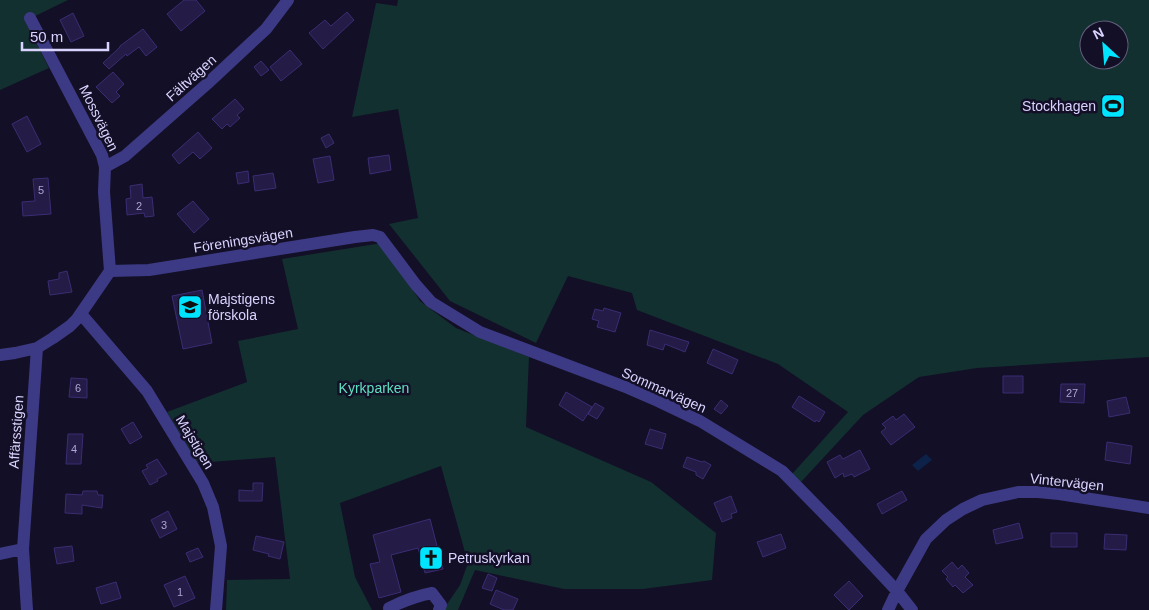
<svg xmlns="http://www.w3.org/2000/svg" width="1149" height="610" font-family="Arial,sans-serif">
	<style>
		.green { fill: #12302f; fill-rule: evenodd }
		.water { fill: #0c2248 }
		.building { fill: #241b47; stroke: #3b2d73 }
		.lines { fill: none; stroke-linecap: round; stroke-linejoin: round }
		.minor { stroke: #3d3a85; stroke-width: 12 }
		.labels { text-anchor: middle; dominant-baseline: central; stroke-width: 5; stroke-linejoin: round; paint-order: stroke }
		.number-label { font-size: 11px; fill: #aca6d1 }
		.street-label { font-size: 14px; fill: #d9d4ff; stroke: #130f26 }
		.poi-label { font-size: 14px; fill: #d9d4ff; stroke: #130f26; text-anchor: start }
		.park-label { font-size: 14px; fill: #5fe0c0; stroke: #130f26 }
	</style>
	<rect width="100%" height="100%" fill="#130f26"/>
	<path class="green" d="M0,0H68L25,21L49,68L0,90Z
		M398,0H1149V357L977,368L919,377L863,415L801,482L792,474L848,412L778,364L637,310L632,293L568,276L536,343L450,301L389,224L418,218L398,109L352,117L376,3L397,6ZM1089,30H1119V60H1089Z
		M382,243L420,301L456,328L529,357L526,427L651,482L716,533L712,580L643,589H564L475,570L458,610H443L460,585L468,563L441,466L340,503L355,577L372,610H226L227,580L290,579L275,457L198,463L167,412L247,382L238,341L298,329L282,259Z"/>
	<path class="water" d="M926,454L932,460L918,471L912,465Z"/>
	<path class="building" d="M184,0H196L205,11L181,31L167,14Z
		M347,12L354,20L323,49L309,33L325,20L331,26Z
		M73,13L84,36L71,42L60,20Z
		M143,29L157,47L146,56L139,47L127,56L126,54L109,69L103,63L120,47V46Z
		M290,50L302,64L281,81L270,67Z
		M261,61L269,70L261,76L254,67Z
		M113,72L124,84L116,92L120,96L112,103L96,87Z
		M235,99L244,109L237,115L240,118L230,127L227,124L222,129L212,119Z
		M27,116L41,144L27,152L12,124Z
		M198,132L212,148L200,159L193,152L179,164L172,155Z
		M329,134L334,143L326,148L321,138Z
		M389,155L391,170L370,174L368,158Z
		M330,156L334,180L318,183L313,159Z
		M248,171L249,182L238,184L236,173Z
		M273,173L276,188L255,191L253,176Z
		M48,178L51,214L23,216L22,202L35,201L33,179Z
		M142,184L143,198L152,197L154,216L145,217L144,213L127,215L126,199L131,198L130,186Z
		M193,201L209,219L194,233L177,214Z
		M67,271L72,292L50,295L48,281L59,279V273Z
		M202,290L212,343L183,349L172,296Z
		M604,308L621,313L615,332L597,327L599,321L592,319L595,309L603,311Z
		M650,330L689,342L685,352L665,344L663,350L647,345Z
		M713,349L738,360L732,374L707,363Z
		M1003,376H1023V393H1003Z
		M71,378L87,379V398L69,397Z
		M1061,384H1085L1084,403L1060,402Z
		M566,392L592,407L583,421L559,405Z
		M799,396L825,412L819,422L816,420L815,422L792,407Z
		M1126,397L1130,413L1109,417L1107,401Z
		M721,400L728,406L721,414L714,409Z
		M595,403L604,408L597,419L588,414Z
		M904,414L915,427L891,445L881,432L886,428L882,424L893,416L896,420Z
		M133,422L142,437L130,444L121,429Z
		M650,429L666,434L662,449L645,444Z
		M68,434H83L81,464H66Z
		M1107,442L1132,446L1130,464L1105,460Z
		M860,450L870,469L854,477L852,474L844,477L843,473L835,478L827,462L840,455L843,459Z
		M687,457L702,462L704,461L711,465L703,479L696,475V472L683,467Z
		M157,459L167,474L157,479L158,481L150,485L142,471L148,468L146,465Z
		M253,483H263L262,501H239V490L253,491Z
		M83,491H97L98,495H103L102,508L82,505V514L65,513L66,494L82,495Z
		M902,491L907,500L882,514L877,504Z
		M731,496L737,512L731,514L732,518L722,522L714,503Z
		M168,511L177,529L160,538L151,520Z
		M430,519L443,569L425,573L418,548L391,555L401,592L379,598L370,564L380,562L373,535Z
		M1019,523L1023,538L996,544L993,530Z
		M1051,533H1077V547H1051Z
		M781,534L786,548L763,557L757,542Z
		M1105,534L1127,535L1126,550L1104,549Z
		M256,536L284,542L280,559L268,556L269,554L253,550Z
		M72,546L74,561L57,564L54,548Z
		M198,548L203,557L190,562L186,553Z
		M952,562L958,569L962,565L969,573L965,577L973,585L963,593L955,585L953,587L946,579L948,577L942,571Z
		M488,574L497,578L492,591L482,588Z
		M185,576L195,598L174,607L164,585Z
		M849,581L863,596L849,610L834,595Z
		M116,582L121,598L101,604L96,588Z
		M496,590L518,599L513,610H504L490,604Z"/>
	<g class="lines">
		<path class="minor" d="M30,18L102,155L105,167L104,192L110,271
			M105,167L125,156L208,83L266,29L288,0
			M110,271L149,270L355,237L373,235L380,237L416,285L431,302L480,332L628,388L658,401L700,421L782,471L838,528L897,591L912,610
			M81,314L147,391L203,483L213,507L221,546L216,610
			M0,355L15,353L37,348L53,338L70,326L77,319L110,271
			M23,549L37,348
			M0,554L23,549L27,610
			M391,610L389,608C403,601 416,596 432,593L441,605L439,610
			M888,610L897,591L926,539L946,520L963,509L982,500L1018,492H1038L1059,494L1149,508"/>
	</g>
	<defs>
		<symbol id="stadium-square" viewBox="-11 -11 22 22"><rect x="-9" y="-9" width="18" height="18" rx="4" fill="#00e5ff" stroke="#130f26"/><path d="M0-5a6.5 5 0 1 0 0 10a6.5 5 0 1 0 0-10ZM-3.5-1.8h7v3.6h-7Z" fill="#111"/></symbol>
		<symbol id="school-square" viewBox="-11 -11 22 22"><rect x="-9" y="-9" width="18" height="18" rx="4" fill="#00e5ff" stroke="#130f26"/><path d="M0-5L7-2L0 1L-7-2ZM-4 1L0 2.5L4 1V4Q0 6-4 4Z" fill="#111"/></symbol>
		<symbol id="church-square" viewBox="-11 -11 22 22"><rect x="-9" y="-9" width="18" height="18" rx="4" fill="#00e5ff" stroke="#130f26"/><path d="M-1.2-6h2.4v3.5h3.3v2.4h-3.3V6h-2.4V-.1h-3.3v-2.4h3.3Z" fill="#111"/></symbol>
	</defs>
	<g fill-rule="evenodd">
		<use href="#stadium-square" x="1099" y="92" width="28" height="28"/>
		<use href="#school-square" x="176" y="293" width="28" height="28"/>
		<use href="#church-square" x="417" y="544" width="28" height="28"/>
	</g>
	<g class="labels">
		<g class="number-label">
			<text x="41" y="190">5</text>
			<text x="139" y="206">2</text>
			<text x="78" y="388">6</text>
			<text x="1072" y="393">27</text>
			<text x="74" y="449">4</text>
			<text x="164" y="525">3</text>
			<text x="180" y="592">1</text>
		</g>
		<g class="street-label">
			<text transform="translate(191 78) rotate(-42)">Fältvägen</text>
			<text transform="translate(99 118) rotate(64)">Mossvägen</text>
			<text transform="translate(243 240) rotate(-9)">Föreningsvägen</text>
			<text transform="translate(664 390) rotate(24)">Sommarvägen</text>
			<text transform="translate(16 432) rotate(-86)">Affärsstigen</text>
			<text transform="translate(195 442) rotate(59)">Majstigen</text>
			<text transform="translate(1067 482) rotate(6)">Vintervägen</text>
		</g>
		<g class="poi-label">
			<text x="1096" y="106" text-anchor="end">Stockhagen</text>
			<text x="208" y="299">Majstigens<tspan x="208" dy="16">förskola</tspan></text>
			<text x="448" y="558">Petruskyrkan</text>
		</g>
		<g class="park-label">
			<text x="374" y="388">Kyrkparken</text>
		</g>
	</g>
	<g transform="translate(1104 45) rotate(334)"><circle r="24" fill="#130f26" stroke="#625e7d"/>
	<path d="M0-4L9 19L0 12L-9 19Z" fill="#00e5ff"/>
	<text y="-8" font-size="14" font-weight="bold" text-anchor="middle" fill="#d9d4ff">N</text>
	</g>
	<path d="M22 42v8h86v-8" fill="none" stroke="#d9d4ff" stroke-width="2.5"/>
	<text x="30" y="42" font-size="15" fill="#d9d4ff" stroke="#130f26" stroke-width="4" paint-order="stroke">50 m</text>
</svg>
